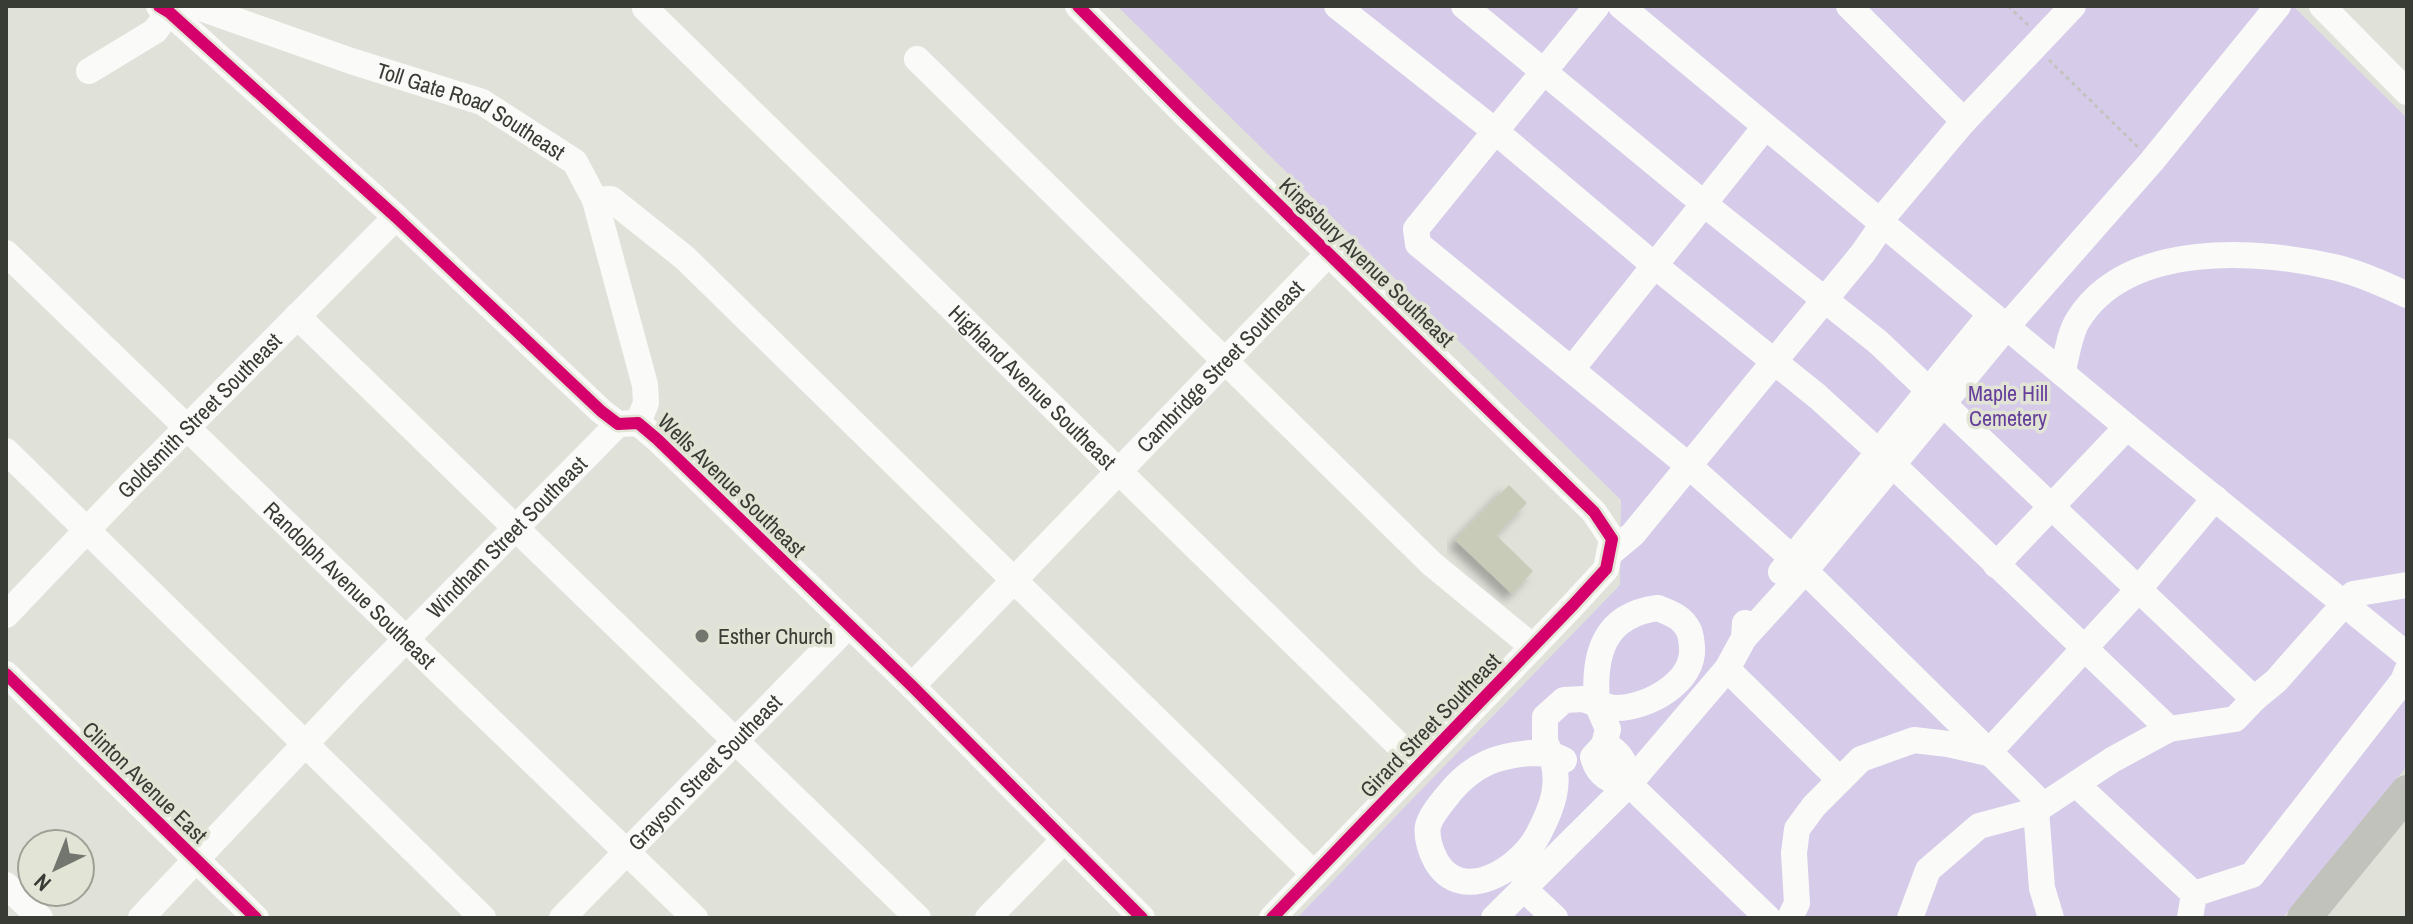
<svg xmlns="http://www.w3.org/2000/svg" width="2413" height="924" font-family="'Archivo Narrow',sans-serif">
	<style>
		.green { fill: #d6cbe9 }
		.building { fill: #c7cbb7; filter: url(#shadow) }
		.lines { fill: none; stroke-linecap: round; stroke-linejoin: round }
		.path { stroke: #c3c3c1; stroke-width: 3; stroke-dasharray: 4 4; stroke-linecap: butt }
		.minor { stroke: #fafbf9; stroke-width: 26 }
		.major { stroke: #c1c2bb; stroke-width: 34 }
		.cycleway-casing { stroke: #e2e5d6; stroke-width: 17 }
		.cycleway { stroke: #d6006c; stroke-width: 12 }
		.poi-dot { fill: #73756f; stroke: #e2e5d6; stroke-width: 3 }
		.labels { text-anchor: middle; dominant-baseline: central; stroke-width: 7; stroke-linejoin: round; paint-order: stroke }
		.street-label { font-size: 22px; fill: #393b35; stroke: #e2e5d6 }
		.park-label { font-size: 22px; fill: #663f9b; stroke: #e2e5d6 }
		.poi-label { font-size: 22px; fill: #393b35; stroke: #e2e5d6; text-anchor: start }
	</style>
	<defs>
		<filter id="shadow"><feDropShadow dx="-7" dy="7" stdDeviation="4" flood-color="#0004"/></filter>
	</defs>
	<rect width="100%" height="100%" fill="#e0e2da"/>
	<path class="green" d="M1117,6H2293L2407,118V766L2283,918H1297L1620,585L1621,500Z"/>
	<path class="building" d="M1509,485L1527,503L1496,535L1533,571L1512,594L1455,540Z"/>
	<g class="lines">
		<path class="path" d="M2008,6L2028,25
			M2049,60L2138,147"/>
		<g class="minor">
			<path d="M159,6L169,12L396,217L601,411L618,424L638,423L657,439L912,686L1142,918"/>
			<path id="s1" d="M195,6L351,61L482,102L575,162L595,200L645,385L646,403L638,423"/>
			<path d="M1078,6L1179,108L1594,512L1612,539L1606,569L1573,605L1272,918"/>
			<path d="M1337,6L1495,131L1654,265L1817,396L1893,465L2169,729"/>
			<path d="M1464,6L1703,203L1878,342L2254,699"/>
			<path d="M1597,6L1416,229L1418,244L1689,466L1792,558L2035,797L2042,888L2051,918"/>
			<path d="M1621,6L2127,427L2407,655"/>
			<path d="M1849,6L1964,121L2073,6"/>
			<path d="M2322,6L2407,92"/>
			<path id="s2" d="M645,8L1419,765"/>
			<path d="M917,59L1432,564L1533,647"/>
			<path d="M89,71L155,31L169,12L178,6"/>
			<path d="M595,200L611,199L685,258L1314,874"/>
			<path d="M1880,221L1964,121"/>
			<path id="s3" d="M6,253L695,918"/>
			<path d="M297,316L918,918"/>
			<path d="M1572,369L1765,127"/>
			<path d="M2062,373C2067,357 2069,334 2078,320C2128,240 2259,249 2338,268C2361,274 2386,285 2407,295"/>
			<path d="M6,451L483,918"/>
			<path d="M1609,554L1633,534L1863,253L1883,224"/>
			<path d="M1996,565L2127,427"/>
			<path d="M1781,572L1991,314"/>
			<path d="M1658,608C1665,611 1674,614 1680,619C1690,628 1691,635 1692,647C1695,682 1648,708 1616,708C1610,708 1603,705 1597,704C1593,655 1603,615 1658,608Z"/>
			<path id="s4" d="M6,615L130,485L396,217"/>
			<path d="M1744,638L1804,572L2008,325L2152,161L2278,6"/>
			<path d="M1727,669L1840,780"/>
			<path d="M6,674L256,918"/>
			<path id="s5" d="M912,686L1329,253"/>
			<path d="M1532,753L1551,754C1562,784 1552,808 1538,835C1520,869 1462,906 1436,861C1431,852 1426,837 1428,826C1431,814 1444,800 1452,790C1475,764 1498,755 1532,753Z"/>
			<path d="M1564,760L1551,754L1545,742V717L1564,700L1583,699L1597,704L1608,729L1604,745"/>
			<path d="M1629,784C1626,766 1623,752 1604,745L1593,757C1598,776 1611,782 1629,784L1768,918"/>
			<path d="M2076,784L2194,894"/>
			<path d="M6,885L40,918"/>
			<path d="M1523,888L1555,918"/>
			<path id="s6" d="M141,918L358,688L618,424"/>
			<path id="s7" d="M562,918L849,625"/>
			<path d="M988,918L1063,841"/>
			<path d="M1494,918L1629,784L1727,669L1744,638L1745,623"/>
			<path d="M1790,918L1797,903L1794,853L1797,829L1814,806L1861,759L1914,740L1948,744L1988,753L2138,590L2215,498"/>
			<path d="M1910,918L1928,870L1979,826L2035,811L2112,760L2169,729L2235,719L2254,699L2276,681L2353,594L2407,585"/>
			<path d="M2190,918L2194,894L2252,875L2403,681L2407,671"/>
		</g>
		<path class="major" d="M2304,918L2407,792"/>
		<defs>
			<path id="cycleway" d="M159,6L169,12L396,217L601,411L618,424L638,423L657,439L912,686L1142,918
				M1078,6L1179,108L1594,512L1612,539L1606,569L1573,605L1272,918
				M6,674L256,918"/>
		</defs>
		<use href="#cycleway" class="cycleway-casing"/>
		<use href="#cycleway" class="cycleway"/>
	</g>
	<circle class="poi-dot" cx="702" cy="636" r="8"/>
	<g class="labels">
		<g class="street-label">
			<text stroke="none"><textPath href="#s1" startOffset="296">Toll Gate Road Southeast</textPath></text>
			<text transform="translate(1367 262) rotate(44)">Kingsbury Avenue Southeast</text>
			<text stroke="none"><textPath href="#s5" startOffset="444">Cambridge Street Southeast</textPath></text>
			<text stroke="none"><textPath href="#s2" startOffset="542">Highland Avenue Southeast</textPath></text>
			<text stroke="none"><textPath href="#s4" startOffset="278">Goldsmith Street Southeast</textPath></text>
			<text transform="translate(732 485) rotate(44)">Wells Avenue Southeast</text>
			<text stroke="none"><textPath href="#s6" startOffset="528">Windham Street Southeast</textPath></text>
			<text stroke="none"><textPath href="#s3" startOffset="478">Randolph Avenue Southeast</textPath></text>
			<text transform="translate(1430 725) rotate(-46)">Girard Street Southeast</text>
			<text stroke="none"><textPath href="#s7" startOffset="204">Grayson Street Southeast</textPath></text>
			<text transform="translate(145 782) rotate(44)">Clinton Avenue East</text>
		</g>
		<g class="park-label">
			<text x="2008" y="393">Maple Hill<tspan x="2008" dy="25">Cemetery</tspan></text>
		</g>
		<g class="poi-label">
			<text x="718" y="636">Esther Church</text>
		</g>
	</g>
	<rect width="2413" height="924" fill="none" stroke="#393b35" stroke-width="16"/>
	<g transform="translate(56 868) rotate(223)"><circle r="38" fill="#e2e5d6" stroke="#9ea196" stroke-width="2"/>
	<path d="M0-6L14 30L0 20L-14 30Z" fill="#73756f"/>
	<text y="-12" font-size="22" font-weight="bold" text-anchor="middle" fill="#393b35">N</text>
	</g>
</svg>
